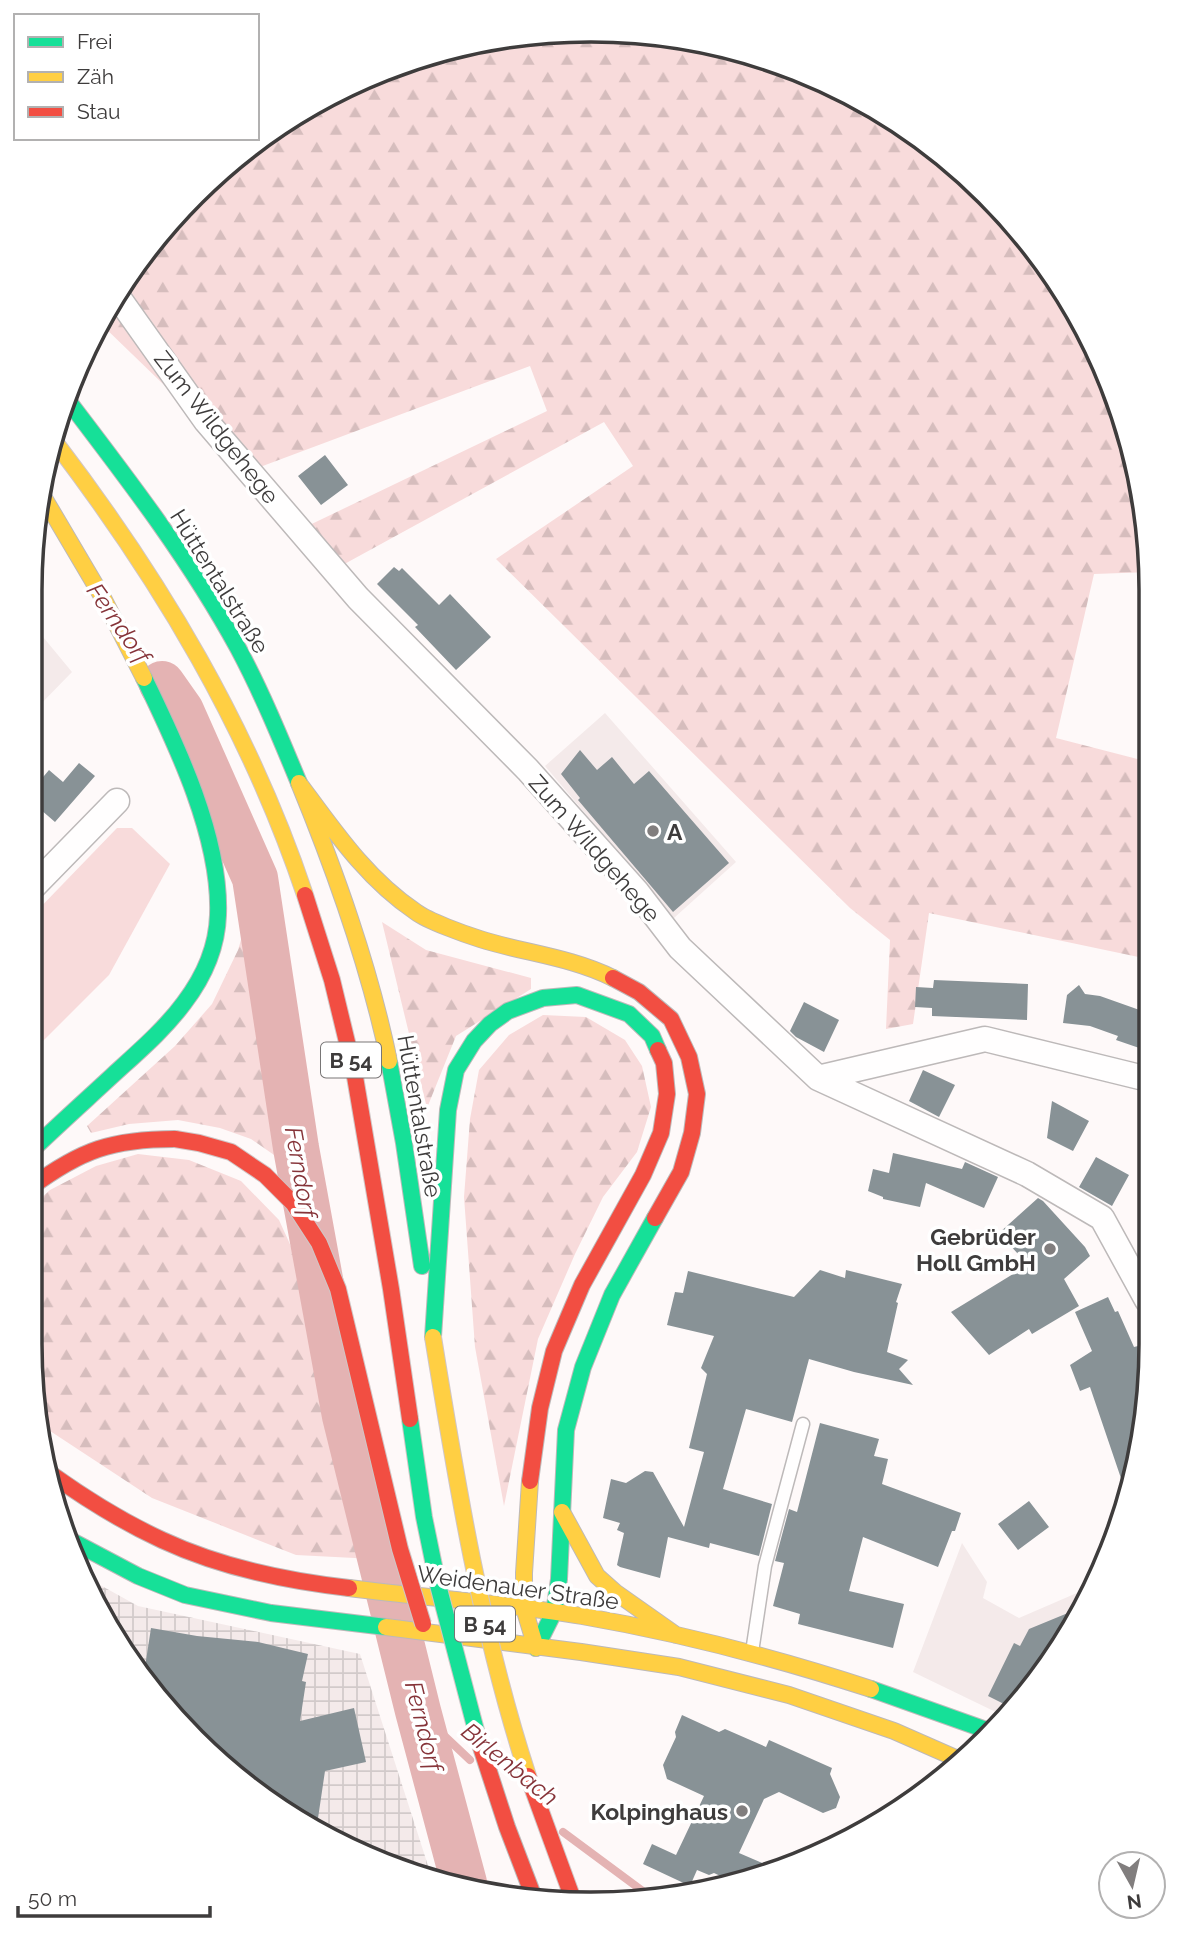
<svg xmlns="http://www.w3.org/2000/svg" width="1181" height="1934" font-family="Raleway,sans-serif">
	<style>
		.built { fill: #f4eaea }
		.industrial { fill: url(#industrial-grid) }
		.forest { fill: url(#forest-firs) }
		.garden { fill: #f8dbdb }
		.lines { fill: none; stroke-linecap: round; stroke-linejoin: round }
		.stream { stroke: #e4b3b3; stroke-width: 8 }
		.river { stroke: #e4b3b3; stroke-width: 46 }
		.building { fill: #889296 }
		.lane-casing { stroke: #bdb9b9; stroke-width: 15 }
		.street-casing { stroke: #bdb9b9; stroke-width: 27 }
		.fast-casing { stroke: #bdb9b9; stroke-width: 18 }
		.slow-casing { stroke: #bdb9b9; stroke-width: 18 }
		.jam-casing { stroke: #bdb9b9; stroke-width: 18 }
		.lane { stroke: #fffefe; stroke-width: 12 }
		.street { stroke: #fffefe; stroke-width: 24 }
		.fast { stroke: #16e098; stroke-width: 16 }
		.slow { stroke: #ffcf43; stroke-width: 16 }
		.jam { stroke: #f24e42; stroke-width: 16 }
		.fast-bridge-casing { stroke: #d0c6c6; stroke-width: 18; stroke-linecap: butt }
		.slow-bridge-casing { stroke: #d0c6c6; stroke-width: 18; stroke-linecap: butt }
		.jam-bridge-casing { stroke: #d0c6c6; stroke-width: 18; stroke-linecap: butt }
		.fast-bridge { stroke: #16e098; stroke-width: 16 }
		.slow-bridge { stroke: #ffcf43; stroke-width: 16 }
		.jam-bridge { stroke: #f24e42; stroke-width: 16 }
		.poi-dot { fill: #817e7e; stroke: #fff; stroke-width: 2.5 }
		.labels { text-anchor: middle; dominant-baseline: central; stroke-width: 7; stroke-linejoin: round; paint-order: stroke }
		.shield { fill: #fff; stroke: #787676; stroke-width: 2 }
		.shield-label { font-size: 21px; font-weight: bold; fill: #3e3c3c }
		.street-label { font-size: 23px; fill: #3e3c3c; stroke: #fff }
		.poi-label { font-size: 23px; font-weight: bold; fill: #3e3c3c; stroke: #fff; text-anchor: end }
		.water-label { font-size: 24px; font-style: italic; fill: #863439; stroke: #fff }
		.rim { fill: none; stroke: #3e3c3c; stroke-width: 3.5 }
	</style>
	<defs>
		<pattern id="industrial-grid" width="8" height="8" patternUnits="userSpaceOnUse" patternTransform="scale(1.75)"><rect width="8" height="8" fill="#f4eaea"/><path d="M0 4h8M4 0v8" fill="none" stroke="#d2caca"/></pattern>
		<pattern id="forest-firs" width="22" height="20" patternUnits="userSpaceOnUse" patternTransform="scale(1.75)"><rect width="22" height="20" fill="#f8dbdb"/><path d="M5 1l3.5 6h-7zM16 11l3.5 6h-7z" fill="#d6bdbd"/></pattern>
	</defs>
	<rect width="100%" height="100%" fill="#fef9f9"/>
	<path class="built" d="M34,626L72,672L33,712Z
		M605,713L736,862L674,918L545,766Z
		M962,1543L987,1582L983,1598L1019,1618L1093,1586L1036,1685L1004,1716L913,1672Z"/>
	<path class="industrial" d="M91,1580L138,1606L360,1654L432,1878L411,1875L249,1789L145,1685Z"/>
	<path class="forest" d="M627,31L735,49L838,87L932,145L1012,221L1076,310L1132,445L1150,553V572L1094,574L1056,738L1149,762L1148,959L929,913L913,1024L886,1029L890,940L850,908L496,559L633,466L604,422L328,573L295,532L547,411L530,366L252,470L102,325L145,249L220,169L310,105L410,60L517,35Z
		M251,906L287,1164L251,1139L220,1128L178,1120L129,1124L91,1133L87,1126L175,1046L212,1004L238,950Z
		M382,922L426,950L531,978V989L456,1036L427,1108Z
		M543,1015L586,1017L625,1040L642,1066L651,1107L637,1152L603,1197L575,1254L538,1339L504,1506L475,1347L464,1197L470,1119L479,1070L509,1035Z
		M138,1154L189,1160L241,1181L279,1220L319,1308L374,1559L296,1555L152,1498L44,1427L30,1343L31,1207L50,1190L96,1166Z"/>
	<path class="garden" d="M117,828H132L170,864L109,975L31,1053L32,916Z"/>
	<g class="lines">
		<path class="stream" d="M418,1711L470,1760
			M563,1832L648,1895"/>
		<path class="river" d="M162,684L181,711L255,878L296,1148L345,1416L418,1711L464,1883"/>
	</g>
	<path class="building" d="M325,455L348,485L321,505L298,476Z
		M394,567L399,571L402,568L439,605L450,594L491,637L456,670L415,627L418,625L377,584Z
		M580,750L597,770L612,757L634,784L649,771L729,863L673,912L578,800L580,798L561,774Z
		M79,763L95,776L55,822L33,803V789L49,770L63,782Z
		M934,980L1028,984L1027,1020L932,1016V1008L915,1007L916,987L933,988Z
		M1079,985L1085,994L1100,996L1148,1013V1051L1116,1040L1118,1036L1090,1026L1063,1023L1067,995Z
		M804,1002L839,1020L824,1052L796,1037L790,1031Z
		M923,1070L955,1085L939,1117L909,1101Z
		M1052,1101L1089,1121L1073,1151L1047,1138Z
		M893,1153L962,1169L965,1162L998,1177L984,1208L926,1183L920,1207L883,1199V1197L868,1191L873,1169L889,1173Z
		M1096,1157L1129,1175L1112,1206L1079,1187Z
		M1038,1198L1043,1201L1085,1247L1090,1256L1064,1279L1079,1306L1032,1334L1029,1329L989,1355L951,1312L1028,1265L999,1233Z
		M820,1270L845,1278L846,1270L902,1284L896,1302L898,1303L887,1352L908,1360L899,1369L913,1385L854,1372L809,1359L792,1422L746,1409L723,1489L772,1504L759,1556L710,1543L709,1548L668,1537L660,1578L620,1567L617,1565L624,1533L617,1530L620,1523L603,1518L611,1479L626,1483L645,1471L653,1472L684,1527L704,1452L689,1448L707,1374L701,1368L714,1336L667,1325L675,1292L683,1293L688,1271L794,1297Z
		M1108,1297L1115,1312L1118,1311L1134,1347L1138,1346L1147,1370L1146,1416L1126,1493L1090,1387L1080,1391L1070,1365L1092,1351L1075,1312Z
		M820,1423L879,1439L874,1456L888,1459L882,1484L961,1513L955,1531H952L938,1567L863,1537L849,1591L904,1604L893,1648L798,1624L800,1614L773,1606L784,1563L775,1561L789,1509L797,1512Z
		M1029,1501L1049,1527L1018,1550L998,1524Z
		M1080,1608L1036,1685L1012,1708L988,1696L1014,1643L1020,1646L1029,1629Z
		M151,1628L197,1636L258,1642L308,1654L302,1681L306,1682L300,1721L354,1708L366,1762L325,1771L317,1825L249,1789L145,1685L143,1680Z
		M682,1715L719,1732L725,1729L766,1747L769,1740L832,1768L830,1774L840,1797L836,1808L823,1813L779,1792L764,1799L739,1853L779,1870L770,1875L731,1881L714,1873L709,1875L697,1870L690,1886L643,1864L652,1844L676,1855L704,1796L667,1779L663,1765L676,1737L675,1732Z"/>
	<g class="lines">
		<defs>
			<path id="lane" d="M752,1652L765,1566L803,1424"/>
			<path id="street" d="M118,297L206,421L358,598L528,770L637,892L680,948L818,1078L1027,1174L1102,1218L1147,1300
				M32,888L117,801
				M818,1078L985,1039L1148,1079"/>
			<path id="fast" d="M66,398C127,478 189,558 238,648C261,691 280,737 299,783
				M389,1061L404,1143L422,1266
				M31,1151C58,1125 86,1100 113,1075C138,1052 164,1030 184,1003C203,978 217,947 218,915C221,838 177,746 144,678
				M433,1337L448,1110L456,1070L474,1041L490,1024L508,1011L543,998L577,995L629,1014L652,1036L658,1050
				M68,1539L138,1576L185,1595L271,1613L386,1627
				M536,1648L554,1612L559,1579L566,1430L583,1367L612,1295L655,1218
				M871,1689L989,1731"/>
			<path id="slow" d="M41,493L103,598L144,678
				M299,783C336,873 369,965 389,1061
				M301,786C335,832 367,879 416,912C428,921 464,934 480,939C524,953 571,957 613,978
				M530,1481L524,1573V1608L536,1648
				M562,1512L597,1576L615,1592L676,1635
				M349,1588C426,1598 505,1603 582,1616C680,1633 776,1658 871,1689
				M386,1627L581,1652L679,1667L789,1695L894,1731L960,1760"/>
			<path id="jam" d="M613,978L639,992L671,1019L689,1057L697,1094L692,1133L681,1172L655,1218
				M31,1187C81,1150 112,1139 175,1139
				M51,1474C86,1499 123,1522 162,1540C220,1567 286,1581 349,1588
				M530,1481L540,1408L554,1351L582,1285L643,1175L661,1133L667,1094L664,1063L658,1050
				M478,1738L507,1827L533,1895"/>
		</defs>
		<use href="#lane" class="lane-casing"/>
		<use href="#street" class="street-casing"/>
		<use href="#fast" class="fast-casing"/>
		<use href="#slow" class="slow-casing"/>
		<use href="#jam" class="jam-casing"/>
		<use href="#lane" class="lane"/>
		<use href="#street" class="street"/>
		<use href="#fast" class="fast"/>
		<use href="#slow" class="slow"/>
		<use href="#jam" class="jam"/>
		<defs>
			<path id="fast-bridge" d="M410,1419L424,1517L438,1585L478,1738"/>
			<path id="slow-bridge" d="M55,442C161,581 249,728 305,895
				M433,1337C457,1485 481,1632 528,1776"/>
			<path id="jam-bridge" d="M305,895L332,980L354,1071L391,1289L410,1419
				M175,1139L199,1143L231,1152L265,1175L293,1203L319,1243L338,1289L400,1549L423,1624
				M528,1776L574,1902"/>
		</defs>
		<use href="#fast-bridge" class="fast-bridge-casing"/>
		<use href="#slow-bridge" class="slow-bridge-casing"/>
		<use href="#jam-bridge" class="jam-bridge-casing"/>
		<use href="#fast-bridge" class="fast-bridge"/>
		<use href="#slow-bridge" class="slow-bridge"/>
		<use href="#jam-bridge" class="jam-bridge"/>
	</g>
	<g class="poi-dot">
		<circle cx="653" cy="831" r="7"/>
		<circle cx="1050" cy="1249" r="7"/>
		<circle cx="742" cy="1811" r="7"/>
	</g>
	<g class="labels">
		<g class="shield">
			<rect x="321" y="1042.5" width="60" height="35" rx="5"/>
			<rect x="455" y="1606.5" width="60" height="35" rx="5"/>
		</g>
		<g class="shield-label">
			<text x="351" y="1060">B 54</text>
			<text x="485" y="1624">B 54</text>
		</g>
		<g class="street-label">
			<text transform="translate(217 427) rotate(52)">Zum Wildgehege</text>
			<text transform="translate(220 581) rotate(58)">Hüttentalstraße</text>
			<text transform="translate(595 848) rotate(49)">Zum Wildgehege</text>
			<text transform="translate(420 1116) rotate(80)">Hüttentalstraße</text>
			<text transform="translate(518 1587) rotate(8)">Weidenauer Straße</text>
		</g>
		<g class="poi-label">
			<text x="667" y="831" text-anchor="start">A</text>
			<text x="1036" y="1236">Gebrüder<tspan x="1036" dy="26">Holl GmbH</tspan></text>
			<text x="728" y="1811">Kolpinghaus</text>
		</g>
		<g class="water-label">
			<text transform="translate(119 623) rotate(55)">Ferndorf</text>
			<text transform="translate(301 1172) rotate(80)">Ferndorf</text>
			<text transform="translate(424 1726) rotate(76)">Ferndorf</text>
			<text transform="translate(510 1764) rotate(39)">Birlenbach</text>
		</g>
	</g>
	<path d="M0 0H1181V1934H0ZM590 42H591A548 548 0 0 1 1139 590V1344A548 548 0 0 1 591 1892H590A548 548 0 0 1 42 1344V590A548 548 0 0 1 590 42Z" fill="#fff" fill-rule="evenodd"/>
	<path class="rim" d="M590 42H591A548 548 0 0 1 1139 590V1344A548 548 0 0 1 591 1892H590A548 548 0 0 1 42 1344V590A548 548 0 0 1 590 42Z"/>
	<rect x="14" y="14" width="245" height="126" fill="#ffffff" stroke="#b2b1b1" stroke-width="2"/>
	<rect x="28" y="37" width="35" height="10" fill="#16e098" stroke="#b2b1b1" stroke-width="2"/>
	<text x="77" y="49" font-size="21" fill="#3e3c3c">Frei</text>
	<rect x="28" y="72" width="35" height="10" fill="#ffcf43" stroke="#b2b1b1" stroke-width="2"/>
	<text x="77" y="84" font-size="21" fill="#3e3c3c">Zäh</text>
	<rect x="28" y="107" width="35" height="10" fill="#f24e42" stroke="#b2b1b1" stroke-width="2"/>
	<text x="77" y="119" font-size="21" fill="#3e3c3c">Stau</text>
	<g transform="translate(1132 1885) rotate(172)"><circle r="33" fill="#ffffff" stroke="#b2b1b1" stroke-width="2"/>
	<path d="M0-5L12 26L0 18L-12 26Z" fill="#817e7e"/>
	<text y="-10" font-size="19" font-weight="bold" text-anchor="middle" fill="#3e3c3c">N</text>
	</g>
	<path d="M18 1906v10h192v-10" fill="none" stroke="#3e3c3c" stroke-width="3.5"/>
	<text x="28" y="1906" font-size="21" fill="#3e3c3c" stroke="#ffffff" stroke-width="5" paint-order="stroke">50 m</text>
</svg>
